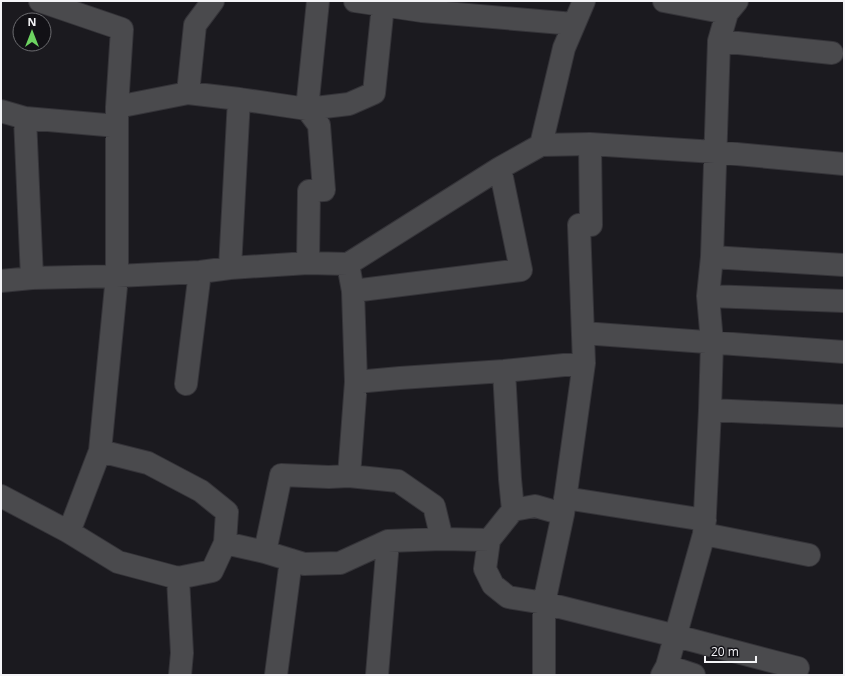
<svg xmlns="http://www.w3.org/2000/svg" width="845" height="676" font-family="'Open Sans',sans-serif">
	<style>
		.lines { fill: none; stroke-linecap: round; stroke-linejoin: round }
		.minor-casing { stroke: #353439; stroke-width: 24 }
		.minor { stroke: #4a4a4d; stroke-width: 22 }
	</style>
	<rect width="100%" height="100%" fill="#1b1a1f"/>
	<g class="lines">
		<defs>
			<path id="minor" d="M40,1L122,29L117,107
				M355,1L422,11L423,1
				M664,1L727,13
				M422,11L574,24
				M719,41L832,53
				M188,93L195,25L213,1
				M1,111L25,118L117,126
				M25,118L32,278
				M541,145L590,144L715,152L844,164
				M712,257L844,265
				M308,263L309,191L324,190L319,125L307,109L318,1
				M230,268L239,99
				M1,281L32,278L117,276L200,272L230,268L308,263L348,264L500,168L541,145L564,48L584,1
				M353,291L521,270L500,168
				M708,296L844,301
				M583,333L844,352
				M504,371L510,479L513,510
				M356,382L400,378L504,371L584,363
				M186,384L200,272
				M710,410L844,416
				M349,476L398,481L434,506L442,539
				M1,496L69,532L118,562L178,578L212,571L225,543L227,512L201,491L148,463L100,451
				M565,498L705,520
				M563,514L535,506L513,510L489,540L485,569L493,585L508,597L544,603L676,636L798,668
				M69,532L100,451L117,276V107L188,93L239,99L307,109L349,104L374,93L383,5
				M704,534L809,555
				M225,543L265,552L304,564L340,563L388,541L442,539L489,540
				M265,552L281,475L329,477L349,476L356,382L353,291L348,264
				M178,578L182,653L180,675
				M667,666L694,675
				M276,675L291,560
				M377,675L388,541
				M544,675V603L563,514L584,363L579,225H591L590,144
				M662,675L667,666L704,534L710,410L712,342L708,296L712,257L719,41L727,13L737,1"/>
		</defs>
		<use href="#minor" class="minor-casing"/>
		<use href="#minor" class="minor"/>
	</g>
	<rect width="845" height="676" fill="none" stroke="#f4f4f7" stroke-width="4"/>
	<g transform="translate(32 32)"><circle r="19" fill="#121116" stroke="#6c6c70"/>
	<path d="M0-3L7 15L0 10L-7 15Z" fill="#6dd361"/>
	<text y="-6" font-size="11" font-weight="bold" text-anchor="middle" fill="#f4f4f7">N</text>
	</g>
	<path d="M705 656v6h51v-6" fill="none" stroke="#f4f4f7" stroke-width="2"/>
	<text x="711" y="656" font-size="12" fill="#f4f4f7" stroke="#121116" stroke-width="3" paint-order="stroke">20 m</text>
</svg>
